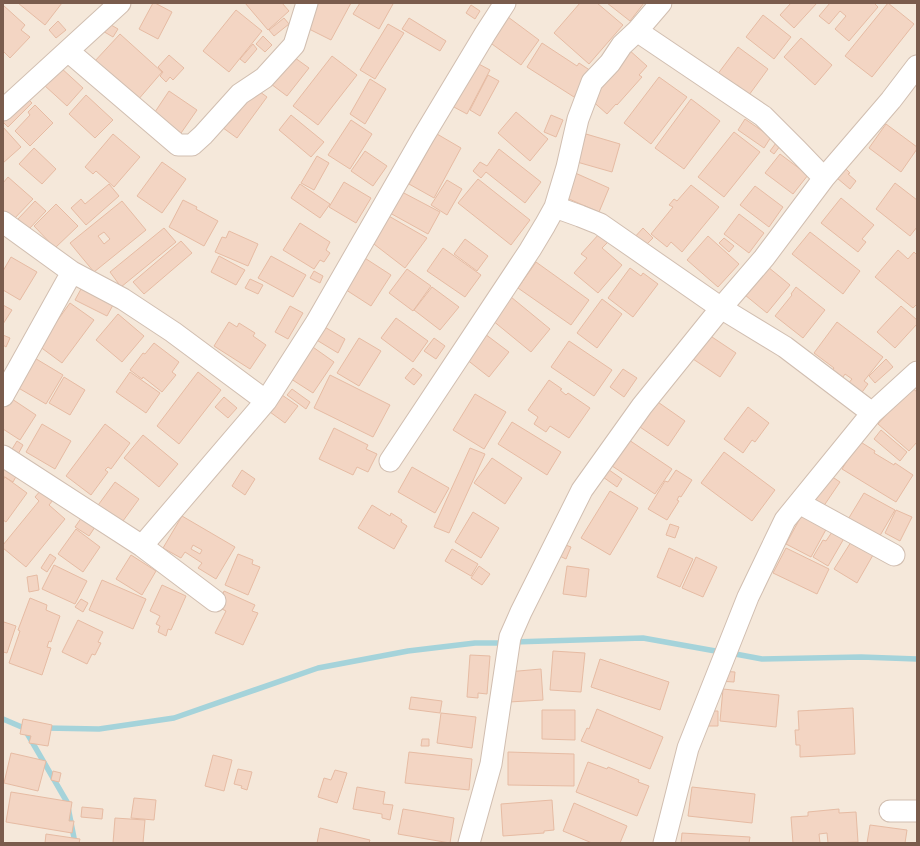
<svg xmlns="http://www.w3.org/2000/svg" width="920" height="846" font-family="Poppins,sans-serif">
	<style>
		.residential { fill: #f5e8da }
		.lines { fill: none; stroke-linecap: round; stroke-linejoin: round }
		.stream { stroke: #a5d3da; stroke-width: 5.5 }
		.building { fill: #f3d5c3; stroke: #e6bba3; fill-rule: evenodd }
		.minor-casing { stroke: #d1beb0; stroke-width: 23 }
		.minor { stroke: #fff; stroke-width: 21 }
	</style>
	<rect width="100%" height="100%" fill="#fdf6ec"/>
	<path class="residential" d="M3,3H917V843H3Z"/>
	<g class="lines">
		<path class="stream" d="M513,642L643,638L721,652
			M730,653L762,659L861,657L917,659
			M3,719L24,728L67,802L75,843
			M45,728L99,729L174,718L318,668L408,651L475,643H505"/>
	</g>
	<path class="building" d="M18,3H62L45,25Z
		M153,3H155L172,12L158,39L139,29Z
		M245,3H282L289,11L268,30Z
		M318,3H351L331,40L305,27Z
		M360,3H391L393,4L379,29L353,14Z
		M580,3H597L623,25L589,64L554,33Z
		M607,3H644L630,21Z
		M791,3H817L794,28L780,15Z
		M830,3H874L878,7L849,41L835,29L846,16L840,11L829,24L819,16Z
		M888,3L914,24L872,77L845,56Z
		M3,5L25,25L21,30L30,37L10,58L3,51Z
		M471,5L480,11L475,19L466,13Z
		M236,10L262,31L229,72L203,51Z
		M504,14L539,40L521,65L485,39Z
		M763,15L791,37L774,59L746,37Z
		M284,18L289,24L274,36L269,30Z
		M409,18L446,41L440,51L402,29Z
		M58,21L66,30L56,38L49,30Z
		M106,22L118,29L113,37L101,30Z
		M388,24L404,33L375,79L360,70Z
		M120,34L162,72L137,101L94,62Z
		M263,36L272,45L265,52L256,44Z
		M801,38L832,65L815,85L784,57Z
		M542,43L577,66L579,63L591,71L574,97L527,67Z
		M253,44L257,49L245,63L240,59Z
		M738,47L768,69L749,95L737,85L732,92L714,79Z
		M628,49L647,66L639,75L642,77L617,105L616,104L607,114L589,98Z
		M169,55L184,68L173,80L170,77L166,82L160,76L163,72L158,67Z
		M291,55L309,68L287,96L263,78Z
		M332,56L357,75L318,125L293,106Z
		M475,62L490,70L467,114L452,106Z
		M60,67L83,88L67,106L44,85Z
		M488,75L499,81L480,116L470,110Z
		M659,77L687,97L651,144L624,123Z
		M370,79L386,89L365,124L350,114Z
		M249,84L267,97L237,138L219,125Z
		M169,91L197,110L179,136L151,118Z
		M21,92L32,103L8,127L3,122V110Z
		M86,95L113,120L95,138L69,114Z
		M691,99L720,121L684,169L655,148Z
		M35,105L53,123L30,146L15,131L30,115L28,112Z
		M516,112L548,139L530,161L498,133Z
		M291,115L324,142L311,157L279,130Z
		M551,115L563,120L556,137L544,132Z
		M745,119L771,137L764,148L738,130Z
		M351,120L372,134L350,169L328,155Z
		M886,124L917,147V149L901,172L869,148Z
		M3,127L21,147L3,163Z
		M734,132L760,152L724,197L698,177Z
		M113,134L140,157L114,187L96,171L93,174L85,167Z
		M437,134L461,148L434,198L409,184Z
		M586,134L620,144L612,172L577,162Z
		M776,143L780,146L774,154L770,151Z
		M34,148L56,169L42,184L19,164Z
		M499,149L541,182L525,203L486,172L481,178L473,171L480,162L487,166Z
		M365,151L387,166L373,186L351,171Z
		M780,154L808,175L793,194L765,173Z
		M317,156L329,163L314,190L301,183Z
		M162,162L186,179L162,213L137,196Z
		M845,168L850,173L848,174L856,181L850,189L837,178Z
		M573,172L609,188L599,212L562,196Z
		M8,177L33,199L13,220L3,211V183Z
		M478,179L530,220L511,245L458,203Z
		M447,180L462,189L447,215L431,205Z
		M344,182L371,198L356,223L329,207Z
		M895,183L917,200V227L910,236L876,209Z
		M109,184L119,196L86,225L71,208L81,199L85,204Z
		M300,184L330,204L320,218L291,198Z
		M691,185L719,207L682,252L671,242L667,247L651,234L673,207L669,205L674,199L677,201Z
		M755,186L783,207L769,227L740,205Z
		M402,192L440,212L428,234L390,213Z
		M841,198L874,225L862,239L866,242L858,252L821,223Z
		M183,200L197,207L196,209L218,221L204,246L169,227Z
		M35,201L46,211L29,229L18,219Z
		M122,201L146,230L94,272L70,243ZM104,232L110,239L104,244L98,236Z
		M56,204L78,226L55,248L34,226Z
		M739,214L764,233L749,253L724,234Z
		M387,215L427,238L405,268L370,241Z
		M300,223L330,242L326,250L330,253L324,262L320,260L314,269L283,250Z
		M164,228L176,242L121,287L110,272Z
		M643,228L653,238L643,248L633,239Z
		M229,231L258,244L248,266L215,252L222,237L226,238Z
		M810,232L860,271L843,294L792,254Z
		M599,234L608,242L602,248L622,265L598,293L574,273L587,258L581,254Z
		M708,236L739,264L718,287L687,260Z
		M724,238L734,246L729,252L719,243Z
		M465,239L488,256L477,271L454,254Z
		M181,241L192,253L144,294L133,282Z
		M443,248L481,275L465,297L427,271Z
		M898,250L908,259L914,252L917,255V304L913,308L875,277Z
		M357,253L391,275L371,306L337,284Z
		M219,256L245,270L236,285L211,272Z
		M271,256L306,275L293,297L258,278Z
		M11,257L37,272L20,300L3,290V271Z
		M536,262L589,300L571,325L518,288Z
		M768,267L790,285L767,313L745,295Z
		M630,268L641,276L643,273L658,284L633,317L608,298Z
		M407,269L431,286L413,311L389,293Z
		M314,271L323,276L320,283L310,278Z
		M250,279L263,285L258,294L245,288Z
		M432,287L459,307L440,330L414,310Z
		M796,287L825,310L803,338L775,316L792,295L791,294Z
		M81,289L113,305L107,316L75,300Z
		M511,297L550,329L531,352L492,320Z
		M602,299L622,314L597,348L577,333Z
		M70,303L94,320L62,363L39,346Z
		M3,305L12,310L3,324Z
		M290,306L303,313L288,339L275,332Z
		M901,306L917,320V324L895,348L877,332Z
		M118,314L144,336L122,362L96,340Z
		M396,318L428,341L413,362L381,338Z
		M229,322L237,327L239,323L255,333L253,336L266,345L250,369L214,346Z
		M837,322L883,357L864,381L868,384L860,395L847,385L852,379L845,374L841,380L831,372L834,368L814,353Z
		M323,326L345,339L338,353L315,339Z
		M485,334L509,352L489,377L466,359Z
		M3,335L10,338L6,347L3,345Z
		M709,335L736,353L720,377L693,359Z
		M359,338L381,351L359,386L337,373Z
		M434,338L445,346L436,359L424,351Z
		M569,341L612,370L594,396L551,367Z
		M154,343L179,362L172,372L176,375L162,392L143,377L142,379L130,370L143,353L145,354Z
		M310,345L334,362L313,393L288,377Z
		M33,357L63,375L46,404L15,386Z
		M886,359L893,367L875,383L869,376Z
		M413,368L422,375L414,385L405,378Z
		M623,369L637,378L624,397L610,387Z
		M130,372L160,393L146,413L116,392Z
		M198,372L221,390L179,444L157,426Z
		M330,375L390,405L373,437L314,408Z
		M64,377L85,390L70,415L49,403Z
		M549,380L562,389L560,390L566,395L568,393L590,408L569,438L550,426L546,432L534,424L538,417L528,410Z
		M911,387L917,392V442L909,451L878,424Z
		M292,389L310,402L306,409L287,395Z
		M3,393L36,415L20,440L3,429Z
		M475,394L506,412L484,449L453,430Z
		M282,395L298,406L285,423L270,412Z
		M224,397L237,408L228,418L215,407Z
		M655,400L685,421L668,446L637,425Z
		M748,407L769,423L755,442L752,440L743,453L724,439Z
		M512,422L561,452L547,475L498,444Z
		M42,424L71,441L55,469L26,452Z
		M105,424L130,443L111,469L108,467L105,470L108,472L91,495L66,476Z
		M334,428L368,445L366,449L377,454L368,472L357,467L353,475L319,459Z
		M881,430L907,452L900,461L874,439Z
		M143,435L178,464L159,487L124,458Z
		M626,438L672,469L655,494L609,464Z
		M17,441L23,445L16,458L9,454Z
		M859,441L875,451L874,453L894,465L895,463L913,475L896,502L842,469Z
		M470,448L485,454L449,533L434,527Z
		M724,452L775,490L752,521L701,483Z
		M492,458L522,478L505,504L474,483Z
		M3,463L18,473L13,482L3,476Z
		M602,465L622,479L617,487L596,472Z
		M412,467L449,488L435,513L398,492Z
		M242,470L255,479L245,495L232,486Z
		M676,470L692,480L681,497L679,496L677,500L679,501L667,520L648,509L665,481L668,482Z
		M828,474L840,482L821,510L810,503Z
		M5,477L27,493L6,522L3,520V480Z
		M115,482L139,499L120,525L96,508Z
		M41,490L53,500L49,505L65,519L26,567L3,548V545L39,501L35,497Z
		M610,491L638,508L610,555L581,538Z
		M864,493L895,510L878,539L847,521Z
		M372,505L390,516L391,513L402,520L401,522L407,526L394,549L358,528Z
		M896,510L912,517L900,541L885,533Z
		M804,511L829,524L811,557L786,544Z
		M473,512L499,528L481,558L455,542Z
		M182,516L235,547L216,579L198,568L202,563L185,552L181,558L163,548ZM193,545L202,550L200,554L191,549Z
		M82,517L95,527L89,536L75,527Z
		M670,524L679,527L675,538L666,535Z
		M76,529L100,547L83,572L58,554Z
		M834,529L846,535L828,566L813,557L823,540L826,541Z
		M555,541L571,547L566,559L551,552Z
		M851,542L873,555L857,583L834,569Z
		M669,548L693,559L680,587L657,577Z
		M786,548L829,569L817,594L773,573Z
		M452,549L478,564L471,576L445,561Z
		M50,554L56,558L47,572L41,568Z
		M238,554L253,560L252,564L260,567L248,595L225,585Z
		M131,555L156,571L142,595L116,579Z
		M696,557L717,567L703,597L682,588Z
		M54,565L87,581L75,604L42,589Z
		M479,566L490,574L482,585L471,578Z
		M567,566L589,569L586,597L563,594Z
		M37,575L39,590L29,592L27,577Z
		M102,580L146,599L133,629L89,610Z
		M162,585L186,596L171,630L168,629L166,636L158,632L160,626L156,624L160,616L150,611Z
		M224,591L255,605L252,611L258,613L243,645L215,633L226,611L218,607Z
		M30,598L47,605L46,610L60,616L51,642L49,641L47,647L51,648L42,675L9,663L20,631L18,630Z
		M81,599L88,603L83,612L75,607Z
		M78,620L103,632L98,642L101,643L95,655L92,654L87,664L62,652Z
		M4,622L16,626L7,653L3,652V625Z
		M553,651L585,653L581,692L550,690Z
		M470,655L490,656L487,694L478,693V698L467,697Z
		M600,659L669,682L660,710L591,687Z
		M541,669L543,700L509,702L507,672Z
		M719,671L735,672L734,682L718,681Z
		M723,689L779,695L776,727L720,721Z
		M411,697L442,701L440,713L409,709Z
		M853,708L855,754L800,757V745H796L795,730H799L798,711Z
		M597,709L663,737L650,769L581,741L587,728L589,729Z
		M542,710H575V740L542,739Z
		M706,711H718V726H705Z
		M441,713L476,717L472,748L437,743Z
		M23,719L52,725L48,746L29,743L31,736L20,734Z
		M422,739H429V746H421Z
		M409,752L472,759L469,790L405,783Z
		M508,752L574,754V786L508,785Z
		M11,753L46,761L38,791L4,783Z
		M213,755L232,760L224,791L205,786Z
		M588,762L607,769L608,767L639,780L638,782L649,786L637,816L576,792Z
		M238,769L252,772L247,790L241,788L242,786L234,784Z
		M335,770L347,773L337,803L318,797L324,778L331,780Z
		M53,771L61,773L59,782L51,780Z
		M357,787L385,792L383,804L393,805L390,820L382,818V814L353,809Z
		M692,787L755,794L752,823L688,816Z
		M11,792L72,802L69,821H74L72,833L6,822Z
		M134,798L156,800L154,820L131,818Z
		M552,800L554,830L544,831V833L503,836L501,804Z
		M574,803L627,826L620,843H592L563,831Z
		M82,807L103,809L102,819L81,817Z
		M403,809L454,818L450,843L398,834Z
		M839,809V813L856,812L858,842L828,843L827,833L819,834L820,843H793L791,817L808,816V812Z
		M115,818L145,820L143,843H113Z
		M870,825L907,830L905,843H867Z
		M320,828L370,840L369,843H317Z
		M682,833L750,837L749,843H681Z
		M46,834L80,839L79,843H45Z"/>
	<g class="lines">
		<defs>
			<path id="minor" d="M637,31L763,116L797,150L824,178
				M68,51L178,145H192L203,135L240,94L264,78L294,45L307,3
				M3,110L120,3
				M555,207L567,167L578,119L592,82L610,63L622,45L637,31L661,3
				M3,222L72,272L123,299L173,332L266,401
				M3,396L72,272
				M3,456L142,546L215,601
				M390,461L530,250L545,225L555,207L580,216L600,224L721,308L785,347L872,413
				M799,503L894,555
				M142,546L266,401L316,323L423,137L485,34L505,3
				M890,811H917
				M469,843L491,764L510,637L521,612L582,490L642,406L721,308L764,258L824,178L891,100L917,66
				M664,843L688,748L748,597L785,520L872,413L917,372"/>
		</defs>
		<use href="#minor" class="minor-casing"/>
		<use href="#minor" class="minor"/>
	</g>
	<rect width="920" height="846" fill="none" stroke="#7a5c4d" stroke-width="8"/>
</svg>
